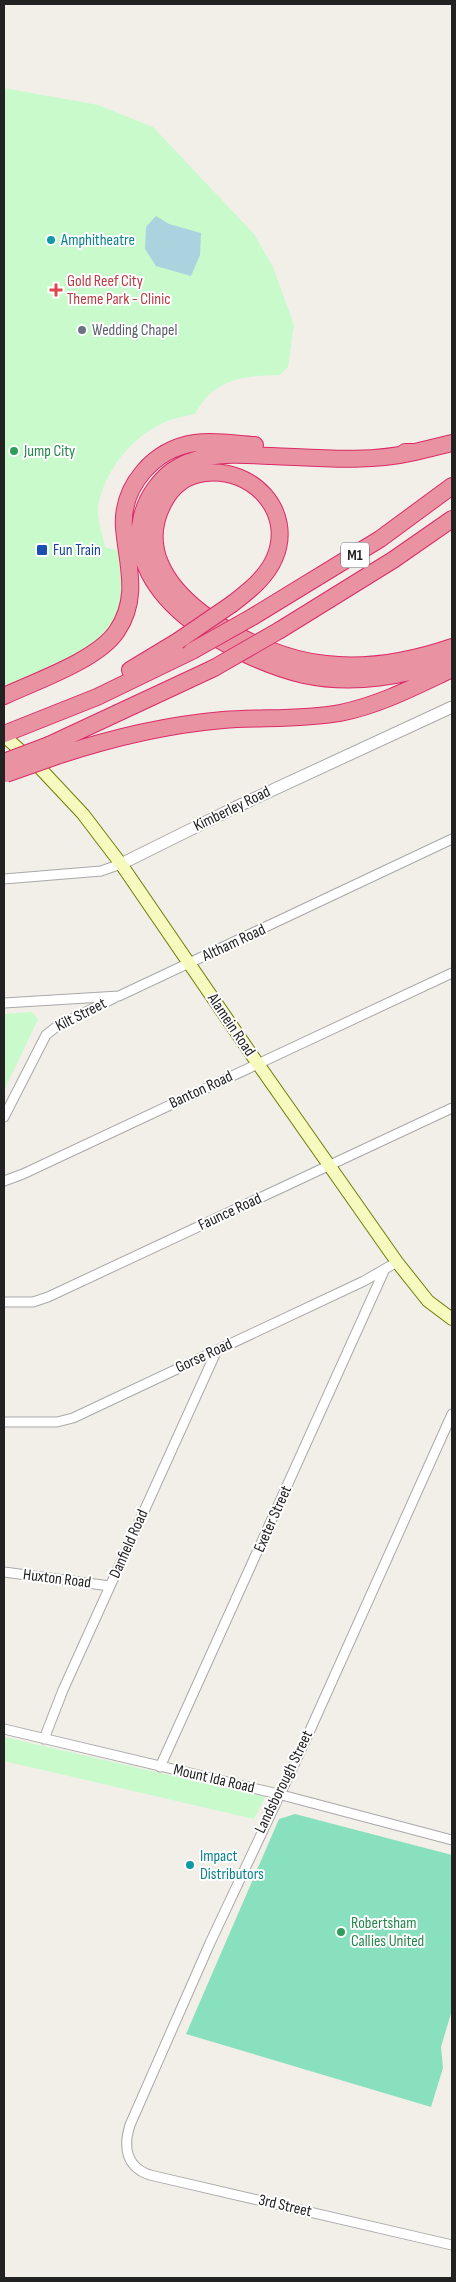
<svg xmlns="http://www.w3.org/2000/svg" width="456" height="2282" font-family="'Sofia Sans Condensed',sans-serif">
	<style>
		.park { fill: #c8facc }
		.pitch { fill: #88e0be }
		.water { fill: #aad3df }
		.lines { fill: none; stroke-linecap: round; stroke-linejoin: round }
		.minor-casing { stroke: #a9a9a9; stroke-width: 11 }
		.tertiary-casing { stroke: #a9a9a9; stroke-width: 13 }
		.secondary-casing { stroke: #707d05; stroke-width: 14 }
		.motorway-casing { stroke: #dc2a67; stroke-width: 18 }
		.minor { stroke: #fff; stroke-width: 9 }
		.tertiary { stroke: #fff; stroke-width: 11 }
		.secondary { stroke: #f7fabf; stroke-width: 12 }
		.motorway { stroke: #e892a2; stroke-width: 16 }
		.motorway-bridge-casing { stroke: #dc2a67; stroke-width: 18; stroke-linecap: butt }
		.motorway-bridge { stroke: #e892a2; stroke-width: 16 }
		.culture-dot { fill: #0f9aa8; stroke: #fff; stroke-width: 2 }
		.health-dot { fill: #e0444e; stroke: #fff; stroke-width: 2 }
		.worship-dot { fill: #6b7280; stroke: #fff; stroke-width: 2 }
		.leisure-dot { fill: #2e9e5b; stroke: #fff; stroke-width: 2 }
		.transit-dot { fill: #1a4fb4; stroke: #fff; stroke-width: 2 }
		.labels { text-anchor: middle; dominant-baseline: central; stroke-width: 4; stroke-linejoin: round; paint-order: stroke }
		.shield { fill: #fff; stroke: #646464; stroke-width: 1 }
		.shield-label { font-size: 15px; font-weight: bold; fill: #222 }
		.culture-label { font-size: 16px; fill: #0d838f; stroke: #fff; text-anchor: start }
		.health-label { font-size: 16px; fill: #be3a42; stroke: #fff; text-anchor: start }
		.worship-label { font-size: 16px; fill: #5b616d; stroke: #fff; text-anchor: start }
		.leisure-label { font-size: 16px; fill: #27864d; stroke: #fff; text-anchor: start }
		.transit-label { font-size: 16px; fill: #164399; stroke: #fff; text-anchor: start }
		.street-label { font-size: 16px; fill: #222; stroke: #fff }
	</style>
	<rect width="100%" height="100%" fill="#f2efe9"/>
	<path class="park" d="M4,88L98,105L153,127L254,234L273,267L294,325L288,367L280,375C243,376 214,378 195,414C185,416 174,418 165,422C132,436 103,472 98,508C97,520 103,535 105,547L118,551C146,638 65,661 4,688Z
		M32,1012L38,1019L4,1091V1014Z
		M4,1737L265,1797L254,1819L4,1761Z"/>
	<path class="pitch" d="M295,1814L452,1855V2010L441,2047L443,2068L431,2107L186,2034L279,1819Z"/>
	<path class="water" d="M156,216L169,224L201,233L200,255L191,276L156,266L145,249L146,227Z"/>
	<g class="lines">
		<defs>
			<path id="minor" d="M4,879L101,871L121,864
				M4,1003L119,996L452,839
				M4,1117L46,1035L56,1027L116,997
				M4,1181L23,1174L452,973
				M4,1302H33L48,1297L452,1108
				M452,1414L307,1737L210,1943L130,2125C123,2147 126,2167 150,2175L452,2245
				M4,1422H57L73,1418L364,1281L397,1262
				M4,1572L110,1586
				M4,1729L278,1794L452,1840
				M44,1739L63,1690L217,1350
				M160,1767L384,1271"/>
			<path id="tertiary" d="M121,864L236,807L452,707"/>
			<path id="secondary" d="M4,736L37,765L83,814L121,864L258,1064L397,1262L428,1301L452,1319"/>
			<path id="motorway" d="M405,452H415L452,443
				M415,452C368,463 320,458 272,456C241,455 208,451 180,466C161,476 147,496 142,516C121,599 240,660 304,675C355,686 404,676 452,660
				M232,604C249,591 267,577 275,557C294,511 252,467 205,473C186,475 173,485 164,502C117,588 258,658 326,664C369,669 411,661 452,647
				M254,616L380,539L452,486
				M280,630L393,560L452,519
				M130,670L178,641
				M4,696C36,681 98,660 117,631C140,597 127,564 124,528C121,486 154,449 195,443C215,440 236,444 255,445
				M4,734L97,697L192,651
				M49,745L214,668
				M57,756C111,738 165,725 223,720C261,717 301,720 340,713C380,705 416,686 452,669"/>
		</defs>
		<use href="#minor" class="minor-casing"/>
		<use href="#tertiary" class="tertiary-casing"/>
		<use href="#secondary" class="secondary-casing"/>
		<use href="#motorway" class="motorway-casing"/>
		<use href="#minor" class="minor"/>
		<use href="#tertiary" class="tertiary"/>
		<use href="#secondary" class="secondary"/>
		<use href="#motorway" class="motorway"/>
		<defs>
			<path id="motorway-bridge" d="M178,641L232,604
				M192,651L254,616
				M214,668L280,630
				M4,762L49,745
				M6,774L57,756"/>
		</defs>
		<use href="#motorway-bridge" class="motorway-bridge-casing"/>
		<use href="#motorway-bridge" class="motorway-bridge"/>
	</g>
	<g class="culture-dot">
		<circle cx="51" cy="240" r="5"/>
		<circle cx="190" cy="1865" r="5"/>
	</g>
	<path class="health-dot" d="M53.5 282.5h5v5h5v5h-5v5h-5v-5h-5v-5h5z"/>
	<circle class="worship-dot" cx="82" cy="330" r="5"/>
	<g class="leisure-dot">
		<circle cx="14" cy="451" r="5"/>
		<circle cx="341" cy="1932" r="5"/>
	</g>
	<rect class="transit-dot" x="36" y="544" width="12" height="12" rx="2.5"/>
	<g class="labels">
		<rect class="shield" x="341" y="542.5" width="28" height="25" rx="4"/>
		<g class="shield-label">
			<text x="355" y="555">M1</text>
		</g>
		<g class="culture-label">
			<text x="61" y="240">Amphitheatre</text>
			<text x="200" y="1856">Impact<tspan x="200" dy="18">Distributors</tspan></text>
		</g>
		<g class="health-label">
			<text x="67" y="281">Gold Reef City<tspan x="67" dy="18">Theme Park - Clinic</tspan></text>
		</g>
		<g class="worship-label">
			<text x="92" y="330">Wedding Chapel</text>
		</g>
		<g class="leisure-label">
			<text x="24" y="451">Jump City</text>
			<text x="351" y="1923">Robertsham<tspan x="351" dy="18">Callies United</tspan></text>
		</g>
		<g class="transit-label">
			<text x="53" y="550">Fun Train</text>
		</g>
		<g class="street-label">
			<text transform="translate(232 809) rotate(-26)">Kimberley Road</text>
			<text transform="translate(234 943) rotate(-25)">Altham Road</text>
			<text transform="translate(81 1015) rotate(-27)">Kilt Street</text>
			<text transform="translate(231 1025) rotate(56)">Alamein Road</text>
			<text transform="translate(201 1090) rotate(-25)">Banton Road</text>
			<text transform="translate(230 1212) rotate(-25)">Faunce Road</text>
			<text transform="translate(204 1356) rotate(-25)">Gorse Road</text>
			<text transform="translate(273 1519) rotate(-66)">Exeter Street</text>
			<text transform="translate(129 1544) rotate(-66)">Danfield Road</text>
			<text transform="translate(57 1579) rotate(7)">Huxton Road</text>
			<text transform="translate(214 1779) rotate(13)">Mount Ida Road</text>
			<text transform="translate(284 1782) rotate(-64)">Landsborough Street</text>
			<text transform="translate(285 2206) rotate(13)">3rd Street</text>
		</g>
	</g>
	<rect width="456" height="2282" fill="none" stroke="#222222" stroke-width="10"/>
</svg>
